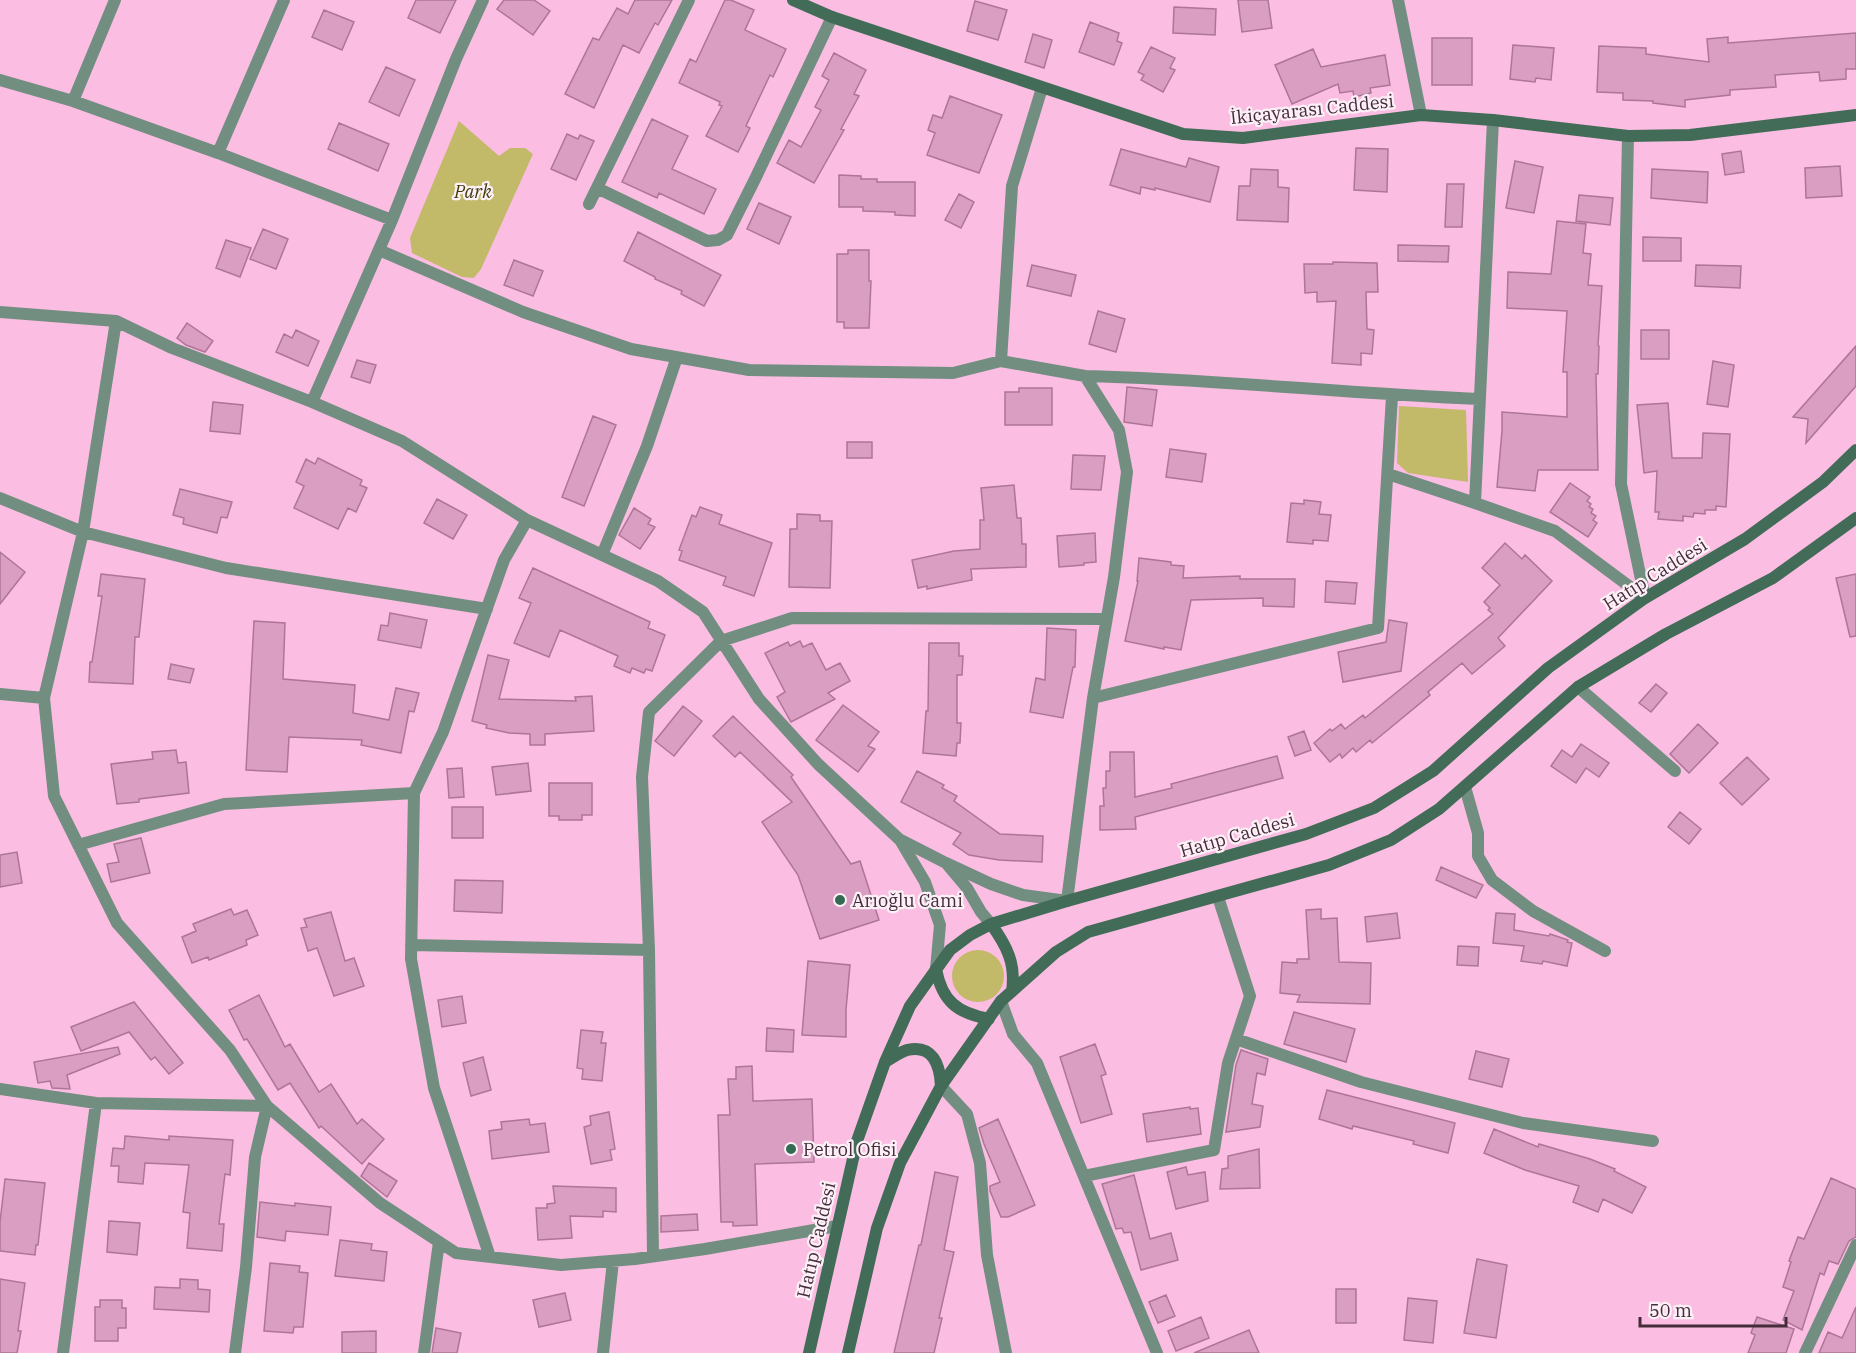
<svg xmlns="http://www.w3.org/2000/svg" width="1856" height="1353" font-family="'IBM Plex Serif',serif">
	<style>
		.green { fill: #c2b969 }
		.building { fill: #d99ec1; stroke: #ae7597; stroke-width: 1.5 }
		.lines { fill: none; stroke-linecap: round; stroke-linejoin: round }
		.street { stroke: #728e80; stroke-width: 12 }
		.secondary { stroke: #426c58; stroke-width: 12 }
		.poi-dot { fill: #336b52; stroke: #fdf0f7; stroke-width: 2 }
		.labels { text-anchor: middle; dominant-baseline: central; stroke-width: 4.5; stroke-linejoin: round; paint-order: stroke }
		.street-label { font-size: 18px; fill: #442c3b; stroke: #fdf0f7 }
		.park-label { font-size: 18px; font-style: italic; fill: #413c0c; stroke: #fdf0f7 }
		.poi-label { font-size: 18px; fill: #442c3b; stroke: #fdf0f7; text-anchor: start }
	</style>
	<rect width="100%" height="100%" fill="#fbbee2"/>
	<path class="green" d="M459,121L499,156L510,148H525L533,154L481,269L474,278L462,277L412,253L410,238Z
		M1399,406L1466,410L1468,482L1408,473L1397,463Z
		M952 976a26 26 0 1 1 52 0a26 26 0 1 1-52 0Z"/>
	<path class="building" d="M416,0H456L440,33L408,18Z
		M504,0H534L550,11L533,35L497,9Z
		M635,0H672L658,25L655,23L639,53L623,45L594,108L565,94L593,38L599,40L617,8L628,14Z
		M725,0H731L754,10L745,30L786,49L773,77L770,75L746,126L750,128L738,152L706,136L722,106L719,105L720,102L679,83L690,59L696,62Z
		M1238,0H1268L1272,28L1242,32Z
		M975,1L1007,10L998,40L967,31Z
		M1174,7L1216,9L1215,35L1173,33Z
		M324,10L354,22L342,50L312,37Z
		M1090,22L1119,33L1117,41L1122,43L1114,65L1079,52Z
		M1856,33V69H1846V79L1820,81L1819,72L1775,75L1776,87L1730,90V95L1685,100V107L1653,103V101L1623,100V93L1597,92L1599,46L1646,48V54L1709,62L1707,39L1728,37V43Z
		M1033,34L1052,40L1044,68L1025,62Z
		M1432,38H1472V85H1432Z
		M1513,45L1554,48L1551,80L1536,78L1535,82L1510,79Z
		M1151,47L1175,58L1170,68L1175,70L1163,92L1141,80L1144,75L1138,72Z
		M1313,49L1321,67L1385,55L1390,85L1370,88L1371,93L1354,97L1353,91L1340,93L1338,84L1292,104L1275,65Z
		M834,53L866,70L854,94L859,96L841,129L844,130L814,183L777,163L789,140L801,147L821,110L815,107L829,80L822,76Z
		M386,67L415,80L399,116L369,102Z
		M950,96L1002,115L979,173L927,155L935,133L928,130L933,115L942,118Z
		M652,119L688,136L672,169L716,189L704,214L659,193L657,198L622,182Z
		M339,123L389,144L378,171L328,149Z
		M567,134L578,139L580,135L594,141L576,180L551,169Z
		M1356,148L1388,149L1387,192L1354,190Z
		M1121,149L1186,167L1189,158L1219,167L1210,202L1155,188V190L1141,187L1140,194L1110,185Z
		M1741,151L1744,172L1725,175L1722,154Z
		M1515,161L1543,167L1534,213L1506,208Z
		M1840,166L1842,196L1806,198L1805,168Z
		M1251,169L1278,170V187L1289,188L1288,222L1237,220L1239,186H1250Z
		M1652,169L1708,172L1707,203L1651,198Z
		M839,175L861,176V179H877V182H915V216L895,215V212L863,211V207H839Z
		M1447,184H1464L1462,227H1445Z
		M959,194L974,202L961,228L945,220Z
		M1579,195L1613,198L1610,225L1576,221Z
		M759,203L791,217L779,244L747,229Z
		M1557,221L1586,224L1583,253L1591,254L1588,285L1602,286L1598,345L1599,346L1598,374H1596L1598,470H1538L1535,491L1497,487L1502,431V412L1567,417V372H1563L1567,311L1507,308L1508,272L1551,274Z
		M263,229L288,239L276,269L250,259Z
		M638,232L721,275L704,306L681,294L682,291L655,279V277L624,261Z
		M1643,237L1681,238V261H1643Z
		M226,240L251,248L240,277L216,268Z
		M1398,245L1449,246L1448,262L1398,261Z
		M848,250H869V281H871L869,328H844V322H837V254H848Z
		M514,260L543,271L533,296L504,285Z
		M1333,262L1377,263L1378,292H1366L1367,329L1374,330L1372,354L1361,353V365L1332,363L1336,301L1317,302V292L1305,293L1304,264H1333Z
		M1032,265L1076,275L1071,296L1027,286Z
		M1696,265L1741,266L1740,288L1695,286Z
		M1098,311L1125,319L1116,352L1089,344Z
		M187,323L213,341L205,352L186,345L177,338Z
		M296,330L319,341L308,366L276,352L284,334L292,338Z
		M1641,330H1669V359H1641Z
		M1856,346V386L1806,443L1808,419L1793,417Z
		M357,360L376,365L370,383L351,377Z
		M1713,361L1734,365L1728,407L1707,404Z
		M1127,387L1157,390L1152,426L1124,422Z
		M1019,388H1052V425H1005V392H1019Z
		M213,402L243,405L240,434L210,431Z
		M1668,403L1672,458H1702L1703,433L1730,434L1726,507L1716,506V510H1705V514L1694,513L1693,517L1683,516V521L1658,519L1659,512H1655L1657,471L1644,473L1637,405Z
		M593,416L616,425L584,506L562,497Z
		M847,442H872V458H847Z
		M1170,449L1206,454L1202,482L1166,477Z
		M1073,455L1105,456L1101,490L1071,489Z
		M318,458L362,480L360,485L367,488L356,512L348,508L338,529L294,508L304,486L296,482L306,459L315,464Z
		M1570,483L1590,497L1587,501L1591,504L1589,507L1593,509L1591,513L1596,516L1593,520L1597,523L1588,537L1550,512Z
		M1014,485L1017,518H1021L1022,544H1026V567L971,569L972,580L927,589V586L918,588L912,560L954,551L980,549V520H984L981,488Z
		M180,489L232,502L227,518L221,517L217,533L183,524L184,518L173,515Z
		M437,499L467,515L453,539L424,523Z
		M1304,500L1321,502L1319,514L1331,515L1328,541L1313,540V544L1287,542L1291,503L1304,504Z
		M700,507L722,515L719,524L772,543L754,596L723,585L726,577L679,560L682,551L679,550L692,515L696,517Z
		M634,508L651,519L648,524L655,527L640,549L619,535Z
		M797,514L820,515V521H832L830,588L789,587L790,529H797Z
		M1095,533L1096,562L1084,563V565L1059,567L1057,536Z
		M1505,543L1522,559L1525,555L1552,581L1498,638L1505,646L1472,674L1462,663L1428,692L1430,695L1372,743L1370,740L1356,752L1353,748L1342,758L1340,754L1330,762L1314,743L1330,729L1332,731L1341,724L1345,729L1363,715L1365,718L1493,614L1488,610L1490,608L1484,602L1500,585L1482,568Z
		M0,552L25,572L0,604Z
		M1139,558L1171,562V565L1184,566L1183,578L1240,576V579H1295L1294,607L1263,606V598L1191,600L1181,650L1164,647V649L1125,641L1138,581H1137Z
		M533,568L650,622L648,628L665,635L652,671L646,669L644,673L632,668L630,673L614,666L618,656L560,630L549,657L514,643L531,603L519,598Z
		M101,574L145,579L139,637H135L133,684L89,682L90,662H92L102,596H98Z
		M1856,574V636L1850,637L1836,578Z
		M1326,581L1357,583L1355,604L1325,602Z
		M390,613L427,620L421,648L378,640L381,625L388,626Z
		M1389,620L1407,623L1401,671L1343,682L1338,652L1386,642Z
		M254,621L285,623L283,679L355,685L353,713L389,720L396,688L419,693L414,712L409,711L401,753L361,745L362,740L289,737L287,772L246,770Z
		M1047,628L1076,630L1075,667H1073L1063,718L1030,712L1036,678L1045,680Z
		M800,641L803,647L812,643L826,670L840,663L850,681L828,693L835,699L791,722L777,697L785,692L765,653L788,642L790,646Z
		M929,643H959V656H963L962,675H957V723H961L960,743H957L956,756L923,753L926,711H928Z
		M488,655L509,660L499,699L576,701L575,697L592,696L594,731L545,734V745H530V734L509,733L486,728L487,725L472,721Z
		M171,664L194,669L190,683L168,679Z
		M1656,684L1667,693L1651,712L1639,703Z
		M843,705L879,732L868,746L875,749L858,772L816,740Z
		M683,706L702,721L674,756L655,741Z
		M733,716L793,775L791,777L851,864L860,861L879,920L820,939L798,875L762,822L792,802L740,752L735,757L713,736Z
		M1698,724L1718,743L1689,773L1670,754Z
		M1304,731L1311,750L1295,756L1288,737Z
		M1581,744L1609,763L1599,777L1586,768L1576,783L1551,766L1562,750L1572,757Z
		M176,750L178,763L186,762L189,793L139,799V802L117,804L111,764L153,759L152,752Z
		M1110,752H1134L1135,797L1172,788L1171,784L1277,756L1283,778L1135,817L1136,829L1100,830V806H1104L1103,788H1106V771H1110Z
		M1747,757L1769,779L1742,805L1720,783Z
		M528,763L531,791L496,795L492,767Z
		M462,768L464,797L449,798L447,769Z
		M917,771L944,785L942,788L957,796L954,801L1000,834L1043,836L1042,862L999,860L969,855L953,844L961,833L901,802Z
		M549,783H592V815H582V820H559V816H549Z
		M452,807H483V838H452Z
		M1680,812L1701,829L1689,844L1668,827Z
		M141,838L150,873L111,882L107,864L119,862L114,844Z
		M17,852L22,883L0,887V855Z
		M1441,867L1483,885L1476,898L1436,880Z
		M455,880L503,881L502,913L454,911Z
		M231,909L234,915L247,910L258,935L246,940L247,945L209,960L208,957L192,963L182,937L196,931L193,924Z
		M1321,909V919L1337,918L1339,962L1371,963L1370,1004L1297,1002L1300,995L1280,993L1282,962L1297,963V959H1309L1306,910Z
		M331,912L345,961L354,958L364,986L334,996L317,948L308,951L301,928L307,927L304,919Z
		M1397,913L1400,938L1367,942L1365,917Z
		M1496,913L1515,914L1514,930L1549,936L1550,934L1568,940L1567,942L1572,943L1567,966L1543,961L1542,964L1521,961L1524,946L1493,943Z
		M1458,946L1479,947L1478,966L1457,965Z
		M808,961L850,965L846,1010V1037L802,1035Z
		M259,995L285,1047L290,1044L319,1092L331,1084L357,1124L362,1119L384,1139L362,1164L321,1126L319,1128L290,1083L278,1090L247,1039L244,1040L229,1010Z
		M462,996L466,1023L442,1027L438,1000Z
		M134,1002L183,1063L169,1074L155,1057L151,1060L129,1032L81,1051L71,1027Z
		M1294,1012L1355,1029L1346,1062L1284,1044Z
		M767,1028L794,1030L793,1052L766,1051Z
		M581,1030L603,1032L601,1043H606L602,1081L582,1079L583,1069L577,1068Z
		M1095,1044L1106,1074L1101,1076L1112,1114L1081,1123L1060,1057Z
		M118,1047L120,1054L67,1075L70,1089L52,1088L50,1081L38,1083L34,1062Z
		M1241,1050L1268,1059L1265,1075L1257,1073L1252,1104L1263,1106L1260,1127L1226,1132L1236,1065Z
		M1476,1051L1509,1059L1502,1087L1469,1079Z
		M483,1057L491,1090L471,1096L463,1063Z
		M752,1066L753,1101L812,1099L814,1162L755,1164L757,1225L733,1226V1222H721L718,1115H730L728,1079H736V1067Z
		M1327,1090L1455,1123L1448,1153L1413,1144L1414,1141L1353,1126L1352,1129L1319,1119Z
		M1190,1107V1109L1198,1108L1201,1134L1147,1142L1143,1114Z
		M609,1112L615,1149L610,1150L612,1160L591,1164L584,1127L591,1125L590,1116Z
		M529,1119L530,1125L545,1123L549,1152L492,1159L489,1131L502,1129L501,1122Z
		M998,1119L1035,1205L1008,1217H1001L990,1191V1186L1000,1182L984,1144L979,1128Z
		M1494,1129L1538,1147L1539,1144L1590,1159L1615,1169L1614,1171L1646,1187L1632,1213L1603,1199L1598,1212L1573,1202L1579,1186L1525,1170L1484,1153Z
		M125,1136L169,1140V1136L233,1140L230,1175L225,1174L219,1224H224L222,1251L187,1248L190,1213L183,1212L189,1165L145,1163L143,1184L118,1182L119,1166H111L113,1148L124,1149Z
		M1259,1149L1260,1188L1220,1189L1222,1169L1228,1168V1156Z
		M369,1163L397,1181L387,1197L361,1176Z
		M1186,1167L1188,1175L1205,1172L1208,1201L1176,1209L1167,1172Z
		M935,1172L958,1177L944,1250L954,1252L939,1318H942L934,1353H894L919,1245H921Z
		M1134,1175L1150,1239L1171,1233L1178,1260L1141,1270L1131,1232L1124,1233L1122,1228L1116,1229L1102,1184Z
		M1831,1178L1856,1189V1237L1849,1241L1838,1264L1829,1261L1824,1275L1820,1273L1802,1330L1783,1320L1794,1291L1783,1287L1791,1262L1789,1261L1798,1237L1804,1239Z
		M5,1179L45,1183L38,1245H36L35,1255L0,1251V1222Z
		M553,1186L616,1188V1212L603,1211V1217L570,1216L572,1238L538,1240L536,1208H547V1204L555,1203Z
		M260,1202L295,1206V1203L331,1207L328,1235L286,1231L285,1241L257,1237Z
		M697,1214L698,1230L661,1232V1216Z
		M109,1221L140,1223L137,1255L107,1252Z
		M340,1240L372,1244L371,1250L387,1252L384,1281L335,1276Z
		M1477,1259L1507,1265L1496,1338L1464,1333Z
		M270,1263L300,1266L299,1272L308,1273L303,1327H294L293,1333L264,1331Z
		M0,1279L25,1283L18,1331H21L17,1353H0Z
		M180,1279L198,1280V1289L210,1290L209,1312L154,1309L155,1287L180,1288Z
		M1336,1289H1356V1323H1336Z
		M565,1293L571,1320L539,1327L533,1300Z
		M1166,1295L1175,1316L1158,1323L1149,1302Z
		M1408,1298L1437,1301L1433,1343L1404,1340Z
		M100,1300H122V1308H126V1328H118V1341H95V1307H100Z
		M1856,1307V1353H1819L1828,1332L1842,1338Z
		M1201,1317L1209,1338L1176,1351L1168,1331Z
		M1757,1317L1794,1329L1786,1353H1748L1755,1335L1751,1333Z
		M436,1328L461,1333L457,1353H432Z
		M1249,1330L1259,1353H1194Z
		M376,1331V1353H342V1332Z"/>
	<g class="lines">
		<path class="street" d="M1398,0L1421,115
			M0,80L73,101L115,0
			M73,101L218,153L284,0
			M1628,136L1621,484L1645,598
			M218,153L392,220
			M597,188L707,241L718,240L727,235L756,177L832,17
			M589,204L689,0
			M379,250L523,312L631,349L749,370L953,373L1001,361L1085,376L1119,430L1127,472L1114,577L1093,698L1067,901L1023,895L991,884L946,863
			M0,312L116,321L172,348L312,402L402,441L527,520L658,581L703,612L759,699L818,764L899,839L946,863L967,888L981,912L991,924
			M116,321L83,532L226,568L487,609
			M1001,361L1012,186L1042,88
			M1085,376C1217,379 1348,394 1479,399
			M312,402L392,220L456,59L483,0
			M1388,474L1475,503L1493,120
			M0,498L83,532L44,698
			M1475,503L1555,531L1645,598
			M602,555L647,446L677,357
			M1578,687L1675,771
			M0,694L44,698L54,796L117,923L230,1050L267,1106L255,1157L246,1267L235,1353
			M1093,698L1378,628L1392,396
			M1465,787L1478,833V856L1492,880L1533,911L1605,951
			M414,793L443,732L504,560L527,520
			M900,840L925,882L940,925L936,969
			M78,845L224,804L414,793L411,959L434,1088L490,1257
			M411,945L649,950L642,777L649,712L721,641L792,618L1106,619
			M649,950L653,1256
			M1001,1001L1013,1034L1037,1063L1157,1353
			M1236,1039L1361,1082L1523,1123L1653,1141
			M941,1086L967,1114L980,1163L987,1255L1006,1353
			M0,1089L96,1103L267,1106L380,1203L456,1253L561,1265L635,1259L705,1249L837,1226
			M1084,1176L1214,1150L1228,1063L1250,996L1218,897
			M63,1353L96,1103
			M424,1353L439,1242
			M603,1353L613,1261
			M1805,1353L1856,1245"/>
		<path class="secondary" d="M793,0L832,17L1183,134L1243,138L1421,115L1493,120L1628,136L1690,135L1856,115
			M991,924C1007,946 1016,964 1012,991
			M936,969C942,1001 957,1013 989,1019
			M885,1062C892,1058 900,1052 907,1050C933,1044 940,1065 941,1086
			M809,1353L857,1141L885,1062L910,1006L950,950L970,935L991,924L1067,901L1306,834L1374,808L1433,771L1548,668L1645,598L1745,539L1823,482L1856,450
			M848,1353L877,1228L900,1163L941,1086L1001,1001L1056,952L1088,932L1329,865L1391,840L1439,809L1578,687L1666,634L1773,578L1856,518"/>
	</g>
	<g class="poi-dot">
		<circle cx="840" cy="900" r="6"/>
		<circle cx="791" cy="1149" r="6"/>
	</g>
	<g class="labels">
		<g class="street-label">
			<text transform="translate(1312 109) rotate(-6)">İkiçayarası Caddesi</text>
			<text transform="translate(1655 574) rotate(-32)">Hatıp Caddesi</text>
			<text transform="translate(1237 835) rotate(-16)">Hatıp Caddesi</text>
			<text transform="translate(816 1240) rotate(-77)">Hatıp Caddesi</text>
		</g>
		<g class="park-label">
			<text x="473" y="191">Park</text>
		</g>
		<g class="poi-label">
			<text x="852" y="900">Arıoğlu Cami</text>
			<text x="803" y="1149">Petrol Ofisi</text>
		</g>
	</g>
	<path d="M1640 1317v9h146v-9" fill="none" stroke="#442c3b" stroke-width="3"/>
	<text x="1649" y="1317" font-size="18" fill="#442c3b" stroke="#fdf0f7" stroke-width="4.5" paint-order="stroke">50 m</text>
</svg>
